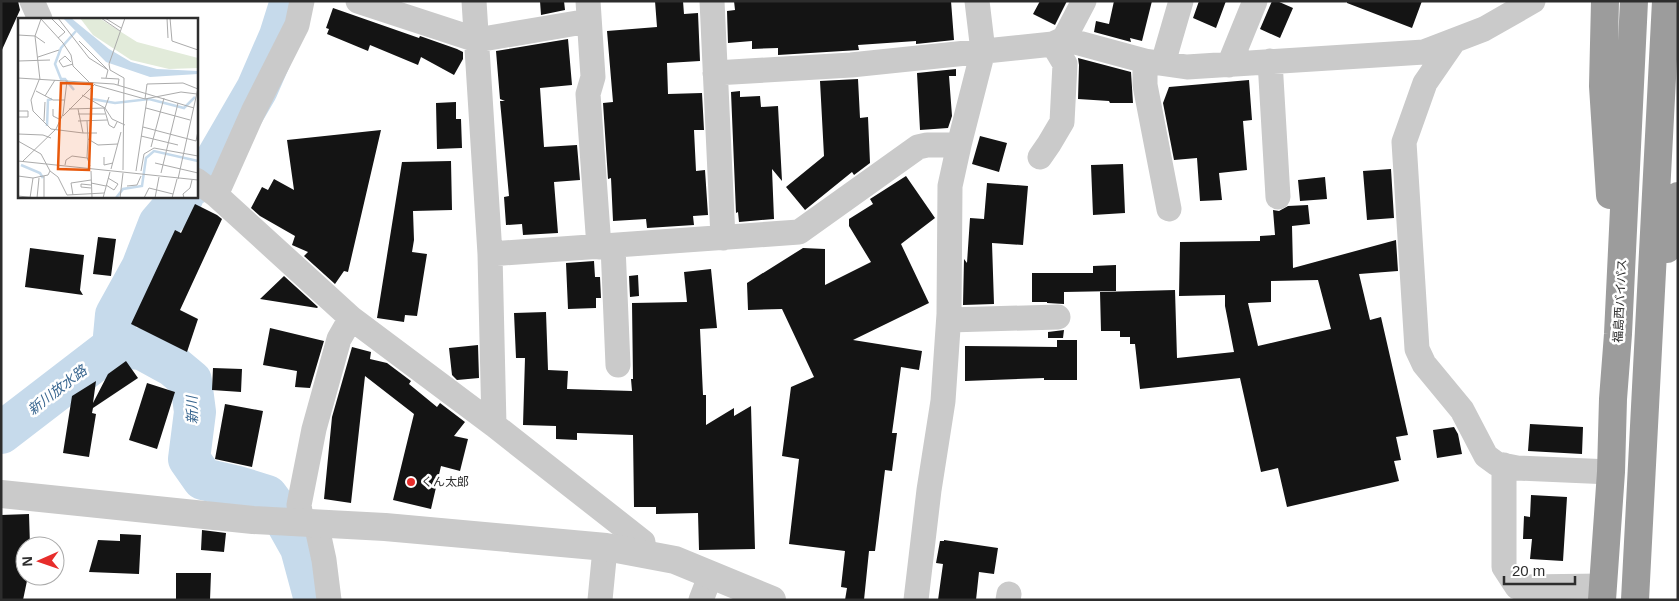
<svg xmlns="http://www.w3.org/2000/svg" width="1679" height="601" font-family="Helvetica,'Noto Sans JP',sans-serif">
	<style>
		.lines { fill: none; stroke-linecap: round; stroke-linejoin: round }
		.river { stroke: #c6daeb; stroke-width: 42 }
		.building { fill: #141414; fill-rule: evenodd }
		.minor { stroke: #cacaca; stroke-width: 25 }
		.tertiary { stroke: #cacaca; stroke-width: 28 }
		.trunk { stroke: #9c9c9c; stroke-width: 28 }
		.poi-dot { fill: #e72d2b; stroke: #fff; stroke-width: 2 }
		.labels { text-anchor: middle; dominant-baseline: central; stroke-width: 5; stroke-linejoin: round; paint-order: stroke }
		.street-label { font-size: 12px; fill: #2d2d2d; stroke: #fff }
		.poi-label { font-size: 12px; fill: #2d2d2d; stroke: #fff; text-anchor: start }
		.water-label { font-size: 14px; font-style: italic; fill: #3a6790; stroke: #fff }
		.inset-river { fill: none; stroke: #c6daeb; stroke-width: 2.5 }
		.inset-road { fill: none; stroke: #ababab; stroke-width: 1 }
		.view { fill: #e8590c; fill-opacity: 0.15; stroke: #e8590c; stroke-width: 2.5 }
		.inset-edge { fill: none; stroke: #2d2d2d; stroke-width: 2.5 }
	</style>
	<rect width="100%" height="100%" fill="#fff"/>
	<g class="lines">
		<path class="river" d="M196,183L210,170L257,89L280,36L291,1
			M113,347L142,349L173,366L191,381L195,412L189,459L203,479L238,487L267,496L287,523L301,548L315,600
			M113,347L116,315L142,268L159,224L183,196
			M1,433L113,347"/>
	</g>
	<path class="building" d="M1,1H18L20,10L1,52Z
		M540,1H564L565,10L541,15Z
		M655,1H683L684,14L698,13L700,61L667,63L668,94L702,93L704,130H694L696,171L705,170L708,215L693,216L694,225L647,228L646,219L613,221L611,178L608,179L603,103L613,102L607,31L657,27Z
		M734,1H951L954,40L916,44V41L858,45L859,50L778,55V48L752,49V41L728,43L727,11L735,10Z
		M1040,1H1067L1055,25L1033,14Z
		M1114,1H1152L1142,41L1130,38L1131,42L1094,32L1096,21L1109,24Z
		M1199,1H1226L1216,28L1193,18Z
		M1272,1H1277L1293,8L1280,38L1260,29Z
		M1347,1H1422L1412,28L1347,3Z
		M333,8L419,38L420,36L457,49L463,52V59L454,75L421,57L418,65L370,45L368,51L327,34L329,29L326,28Z
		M568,39L572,85L540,88L544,147L577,145L580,180L554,182L558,233L523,235L522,224L506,225L504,197L509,196L500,101H505L500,99L496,51Z
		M1078,58L1131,72L1133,103H1110L1109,101L1078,99L1079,65Z
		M956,69V76H949L952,116L948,128L920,130L917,73Z
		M858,79L860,118L868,117L870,163L854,175L852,172L805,210L786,187L824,156L820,81Z
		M1249,80L1252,120L1243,121L1247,170L1219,173L1222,200L1200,201L1197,158L1174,160L1163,103L1169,87Z
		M740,91V97L760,96L761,107L778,106L782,181L772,169L774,219L739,222L738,212L736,213L731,92Z
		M456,102V119H461L462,148L437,149L436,103Z
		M381,130L348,272L344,271L335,284L304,256L308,252L292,245L295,236L260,216L251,208L262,187L268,190L274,179L294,190L287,140Z
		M980,136L1007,143L999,172L972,164Z
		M451,161L452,210L413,211L414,240L412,252L427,254L417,316L405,315L404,322L377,318L402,162Z
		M1123,164L1125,213L1093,215L1091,165Z
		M1391,169L1394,218L1367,220L1363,171Z
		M906,176L935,218L901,244L929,303L853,340L922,351L919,370L901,367L892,433H897L892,471L885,470L875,551H869L864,600H845L847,588L841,587L845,551L789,544L799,459L782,456L791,387L814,377L782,309L748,310L747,283L803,248L825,249V285L871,262L849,226V219L873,204L870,199Z
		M1325,177L1327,199L1300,201L1298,180Z
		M987,183L1028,186L1023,245L992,243L994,304L963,305L964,259L967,263L970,218L984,219Z
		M195,204L217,215L222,219L180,310L198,319L187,352L131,324L175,230L181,233Z
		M1308,205L1310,224L1292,226L1293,268L1396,240L1398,271L1359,274L1370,320L1381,317L1408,435L1396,437L1401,460L1394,461L1399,481L1287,507L1278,468L1261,472L1240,378L1140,389L1135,344H1130V337H1120V331H1101L1100,292L1175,290L1177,358L1234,352L1225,306V295L1179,296L1180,242L1260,241V236L1275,235L1273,210L1279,211L1288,206ZM1318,280L1331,329L1258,346L1248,303L1271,302V281Z
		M98,237L116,239L111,276L93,274Z
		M30,248L84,255L80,290L83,295L25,287Z
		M594,261L595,277H600L601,298H596V308L568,309L566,263Z
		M1116,265V291L1064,292V304L1047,303V302H1032V273H1093V266Z
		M711,269L717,328L700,329L703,395H706V425L734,408V416L751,406L755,549L699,550L698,513L656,514V507H634L633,435L577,433V440L556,439V426L523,425L525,358H516L514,313L546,312L548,370L568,371L567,389L632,391L631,379H633L632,303L687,302L684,272Z
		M638,275L639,296L630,297L629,276Z
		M284,276L318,307L317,308L260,299Z
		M270,328L324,341L310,388L295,387L297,371L263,365Z
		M1064,330L1063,338H1048V332Z
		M1057,340H1077V380H1044V378L965,381V346L1057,347Z
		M478,345L479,378L457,380L452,375L449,348Z
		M352,347L371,352L370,359L387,363L411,381L409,384L437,407L440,403L465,422L454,436L468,439L460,471L441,466L431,509L393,500L414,414L365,376L351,503L324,499L332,417Z
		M126,361L138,378L93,408L92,413L96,414L89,457L63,453L72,396L96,381L93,403L108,374Z
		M213,368L242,369L241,392L212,390Z
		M147,383L175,392L157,449L129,440Z
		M225,404L263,411L252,467L215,459Z
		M1530,424L1583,427L1582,454L1528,451Z
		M1454,427L1458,434L1462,454L1437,458L1433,430Z
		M1531,495L1567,497L1563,561L1530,559L1532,539H1523L1524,516L1530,517Z
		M29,514L30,546H25V576H28L23,600H1V515Z
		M202,530L226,533L224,552L201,550Z
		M120,534L141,535L139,574L89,572L98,540L120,541Z
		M944,540L998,548L994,574L979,572L976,600H938L943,564L936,563L940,541H944Z
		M176,573H211L210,600H176Z"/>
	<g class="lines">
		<path class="minor" d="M32,1L40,19
			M358,1L477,40L589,21
			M474,1L490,254L494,425
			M588,1L593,77L588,94L599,247
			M712,1L723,238
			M1064,39L1145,61L1187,67L1424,52L1484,29L1533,1
			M1454,41L1425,83L1404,142L1417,349L1424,364L1462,410L1486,456L1497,464L1517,468L1611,472
			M1145,61V85L1169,209
			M1270,61L1278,197
			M1163,63L1181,1
			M1229,65L1255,1
			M715,73L851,65L1053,44L1064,39L1084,1
			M1040,157L1049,144L1062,122L1065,64L1053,44
			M196,180L216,195L351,318L494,425L643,542L644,554
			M216,195L253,112L297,25L302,1
			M613,246L618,365
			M490,254L799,232L918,147L927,145H959L983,51L977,1
			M949,320L1058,317
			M1504,465V567L1517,587L1602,586
			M302,523L299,505L314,429L339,339L351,318
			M316,523L324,560L329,600
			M600,600L604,559L606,547
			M701,600L711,574
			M916,600L929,490L943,401L949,314L950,186L959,145
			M1008,600L1009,594"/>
		<path class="tertiary" d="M1,494L253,520L385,527L606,547L675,560L772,600"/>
		<path class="trunk" d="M1605,1L1603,86L1610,195
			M1667,249L1678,196
			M1602,600L1611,472L1613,399L1618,334L1634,1
			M1635,600L1666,1"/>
	</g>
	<circle class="poi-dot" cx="411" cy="482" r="5"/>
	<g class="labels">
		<g class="street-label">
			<text transform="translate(1620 301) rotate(-87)">福島西バイパス</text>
		</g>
		<g class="poi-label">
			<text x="421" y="482">くん太郎</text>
		</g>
		<g class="water-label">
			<text transform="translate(57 390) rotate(-38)">新川放水路</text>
			<text transform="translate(192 410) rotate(-91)">新川</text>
		</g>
	</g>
	<g transform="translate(18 18)">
		<rect width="180" height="180" fill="#fff"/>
		<path d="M62,0H81L119,24L180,40V50L151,51L113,42L75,17Z" fill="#e2ebda"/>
		<path d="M45,0H53L91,31L113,44L139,51L180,53V56L132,59L88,44Z" fill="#c6daeb"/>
		<path class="inset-river" d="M56,72L47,61H43L37,46L43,30L58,13M74,81L97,85L131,81L166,90L177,79M29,108L30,82L34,81M3,147L22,155L25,160M98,180L105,171L124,168L128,140L136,133L180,143"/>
		<path class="inset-road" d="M33,0L47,14L40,20M40,0L71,40L90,52L88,60M83,0L102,13M87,0L103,10M149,0L150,20M152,0L154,23L180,32M23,1L45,25L53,37L55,48L71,64M23,1L17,18L27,25M0,17L17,18L22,62M61,23L90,52M20,39L41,32M0,43L32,42M53,44L47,38L41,43L45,49L55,46M0,60L96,66L176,90M83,60L101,61L100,67M21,62L13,82L15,93L33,111L65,115M77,67L127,81M18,73L35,82H47M179,76L163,74L127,81L129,66L165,65L180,71M64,77L87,90L91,79M27,78L37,62M86,90L91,107L96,110L99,104M128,90L172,102M35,91V98L43,102M51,91L87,90L94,101L107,107M60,91L65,115H79M0,93H10V99H0M60,96H87M45,98L77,66M26,103L27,84M60,103L89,102M69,103L70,121L80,127L100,126M125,109L178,123L180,113M0,116L25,117L33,120M123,118L160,127M70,121L69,139L72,148M0,123L23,136L32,153L40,159L49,177L86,175M133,129L146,80M86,139V147L95,145M0,143L180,162M5,143L38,111L45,96L49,63M137,145L180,155M47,147L48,142L54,138L69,140M93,151L103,114M105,152L106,60L92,52L91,46L107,0M73,153L74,180M118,153L129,81M123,153L126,136L136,130L180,138M143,155L160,85M0,158L15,160L12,180M15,160L30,157L32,153M160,161L180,70M73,165L88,168M73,167L63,166V169L73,170M88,167L96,172L100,166L90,160M109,168L119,167L123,158M55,177L53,165L73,162M0,178L19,180M19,180L21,160M26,180V158M85,180L92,154M102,180L105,155M126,180L131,170L155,176M137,180L141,159M154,180L159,161M166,180L165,176L172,170L174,162"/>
		<path class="view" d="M43,65L74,66L71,152L40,151Z"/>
		<rect width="180" height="180" class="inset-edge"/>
	</g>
	<rect width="1679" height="601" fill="none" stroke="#2d2d2d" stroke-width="5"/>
	<g transform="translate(40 561) rotate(268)"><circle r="24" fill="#ffffff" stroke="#ababab"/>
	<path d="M0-4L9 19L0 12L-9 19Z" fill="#e72d2b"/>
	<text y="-8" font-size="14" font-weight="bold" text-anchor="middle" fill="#2d2d2d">N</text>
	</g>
	<path d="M1504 576v8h71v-8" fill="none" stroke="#2d2d2d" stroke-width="2.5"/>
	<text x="1512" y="576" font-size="15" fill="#2d2d2d" stroke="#ffffff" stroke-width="4" paint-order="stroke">20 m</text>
</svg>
